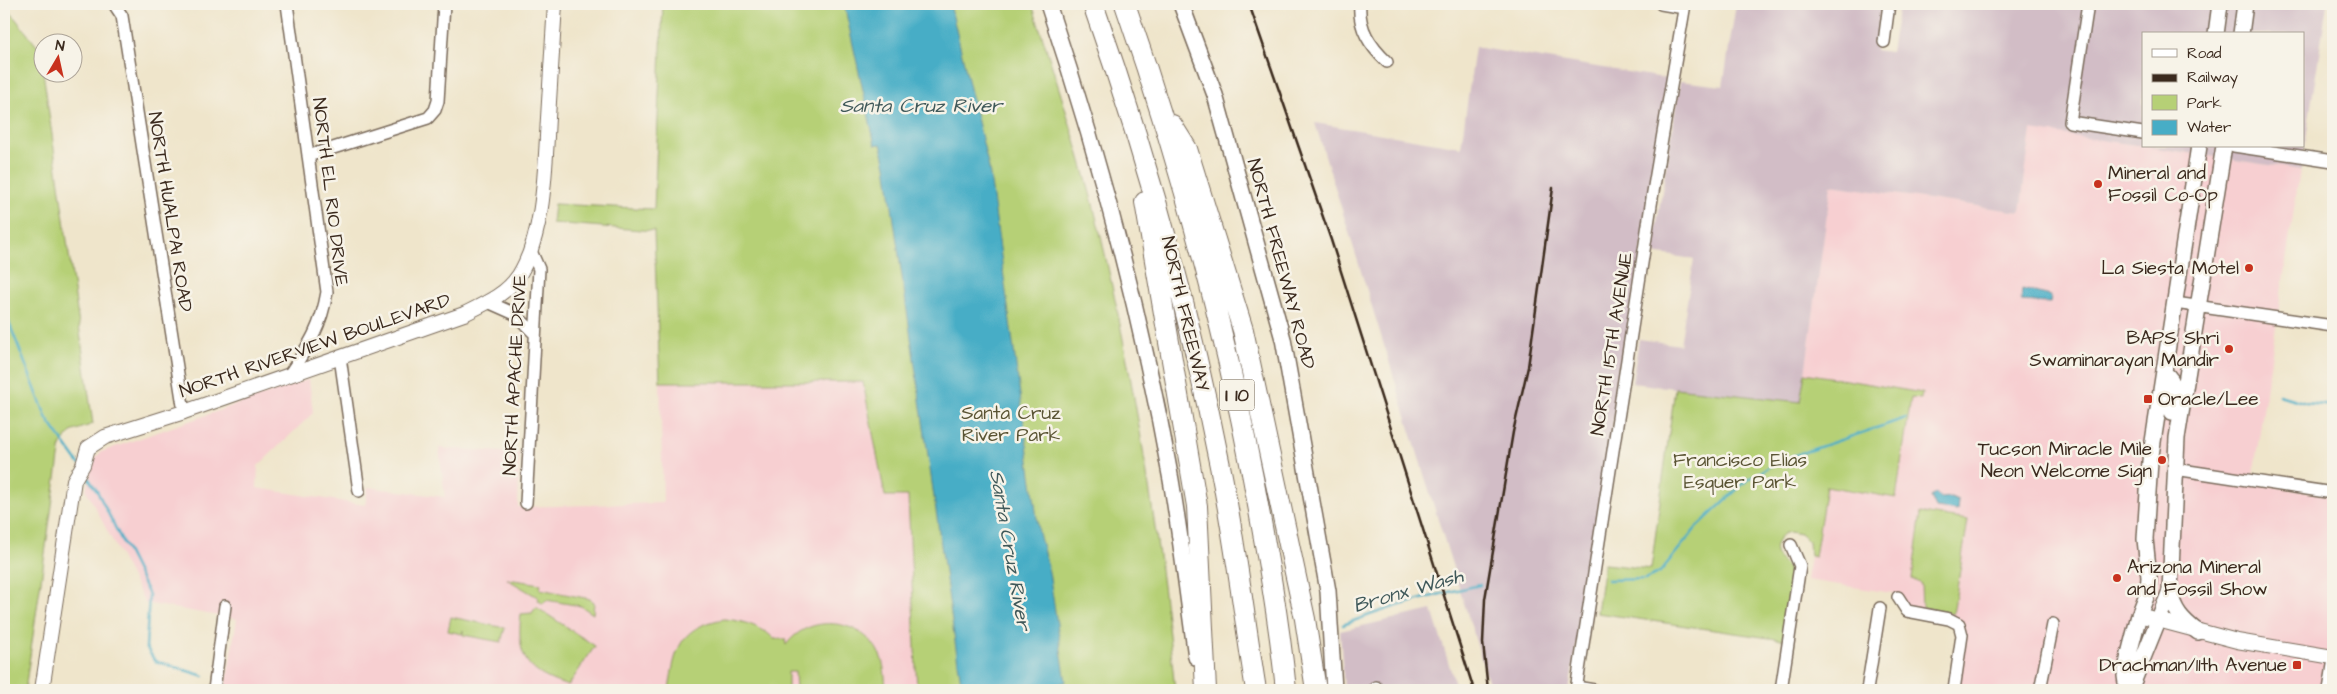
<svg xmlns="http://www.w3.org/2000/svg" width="2337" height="694" font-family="'Architects Daughter',sans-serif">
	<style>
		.built { fill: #f7cfd1 }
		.industrial { fill: #d2bdc6 }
		.green { fill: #b6d076; stroke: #787d4a }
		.water { fill: #47adc6; stroke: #416c72 }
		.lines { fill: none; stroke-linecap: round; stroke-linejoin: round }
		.stream { stroke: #47adc6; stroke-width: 2.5 }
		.minor-casing { stroke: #7a6b5b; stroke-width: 14 }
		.tertiary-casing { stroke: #7a6b5b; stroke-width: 16 }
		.secondary-casing { stroke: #7a6b5b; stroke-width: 18 }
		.motorway-casing { stroke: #7a6b5b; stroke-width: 22 }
		.minor { stroke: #fff; stroke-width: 11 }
		.tertiary { stroke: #fff; stroke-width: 14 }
		.secondary { stroke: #fff; stroke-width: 15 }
		.motorway { stroke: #fff; stroke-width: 20 }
		.rail { stroke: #3b2a1e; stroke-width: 2.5 }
		.poi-dot { fill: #c8321e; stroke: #f7f3e8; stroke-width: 2 }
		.labels { text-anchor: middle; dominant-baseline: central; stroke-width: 5; stroke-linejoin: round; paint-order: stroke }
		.shield { fill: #f7f3e8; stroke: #73665b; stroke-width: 1 }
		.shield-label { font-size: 18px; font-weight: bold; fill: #3b2a1e }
		.poi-label { font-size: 19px; fill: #3b2a1e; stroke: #f7f3e8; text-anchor: end }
		.street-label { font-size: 19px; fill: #3b2a1e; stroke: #f7f3e8 }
		.park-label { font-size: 19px; fill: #5a5434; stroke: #f7f3e8 }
		.water-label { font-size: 20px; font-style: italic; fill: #3f5859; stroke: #f7f3e8 }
	</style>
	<rect width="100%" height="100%" fill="#f7f3e8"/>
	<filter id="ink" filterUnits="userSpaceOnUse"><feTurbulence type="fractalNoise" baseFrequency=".02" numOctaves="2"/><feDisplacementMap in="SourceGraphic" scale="10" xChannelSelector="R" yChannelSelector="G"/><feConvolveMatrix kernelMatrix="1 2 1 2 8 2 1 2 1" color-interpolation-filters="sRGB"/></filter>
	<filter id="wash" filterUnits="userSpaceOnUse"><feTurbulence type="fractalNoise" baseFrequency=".0096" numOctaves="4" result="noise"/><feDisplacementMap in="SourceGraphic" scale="20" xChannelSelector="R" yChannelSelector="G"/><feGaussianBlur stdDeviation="1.12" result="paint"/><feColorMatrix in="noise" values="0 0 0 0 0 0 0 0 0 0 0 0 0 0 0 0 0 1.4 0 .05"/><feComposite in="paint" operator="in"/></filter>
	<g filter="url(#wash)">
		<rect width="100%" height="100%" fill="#efe5cb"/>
		<path class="built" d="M2031,129L2300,170L2252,483L2333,496V690H2005L1950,682L1959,634L1955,624L1899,605L1893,593L1806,580L1810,556L1815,557L1826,486L1896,497L1911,398L1805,373L1831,185L2020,212Z
			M309,379L313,413L258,466L257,488L365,505L368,487L445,497L439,448L519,453L518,507L663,503L660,382H863L885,495L908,496L917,690H225L237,619L145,603L86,490L91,471L95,459L101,452Z"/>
		<path class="industrial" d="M1736,4H1882L1875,50L1891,52L1899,4H2327L2301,170L2143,146H2303V34H2143V146L2031,130L2020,212L1831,185L1801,403L1632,383L1639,339L1680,345L1694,259L1652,253L1680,81L1723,86Z
			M1475,47L1670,79L1569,690H1491L1315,123L1461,147Z
			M1432,610L1457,690H1344L1340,631Z"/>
		<path class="green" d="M4,4L40,50L93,424L71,432L61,444L25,690H4Z
			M663,4H1032C1060,92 1090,181 1109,272C1139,409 1161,552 1175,690H917L908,496H885L863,382H660L654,231L552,223L554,204L654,209Z
			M1805,373L1922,393L1921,399L1911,398L1896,498L1826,486L1815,557L1810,556L1809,542L1800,534L1790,532C1784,533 1781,535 1778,541C1769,557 1787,562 1792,575L1783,640L1597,613L1604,564L1651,569L1675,388L1800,402Z
			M1921,513L1968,520L1953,614L1922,607L1921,584L1912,579Z
			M507,579L541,584L540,589L590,599L594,602L593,614L581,606L546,600L543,604L538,600L539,598Z
			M536,607L595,646L568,686C527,673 516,658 521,614L532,613Z
			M451,617L505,628L501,642L463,635V630L462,634L448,631Z
			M724,619C740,620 764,627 774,639H785L786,645C809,613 861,618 879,653C885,664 885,678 886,690H796L795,672H788V690H669C675,649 679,627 724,619Z"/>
		<path class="water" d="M844,4H950L989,168L1039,533L1049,572L1066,682L1061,683V690H962L886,166L881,144L875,145Z
			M2022,289L2051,296L2050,303L2021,301Z
			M1936,493L1940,498L1951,497L1958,500L1957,511L1936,508L1931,497Z"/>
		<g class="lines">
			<path class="stream" d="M4,310L47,419L79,464
				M2279,395L2306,403L2333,406
				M85,473L97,491L149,595L146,647L155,661L204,676
				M1607,580L1645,579L1660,572L1697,527L1747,480L1781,460L1906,418
				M1343,625C1388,607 1433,595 1480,585"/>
		</g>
	</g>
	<g filter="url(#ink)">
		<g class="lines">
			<defs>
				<path id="minor" d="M114,4L122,16L184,412
					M287,4L327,292C321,328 309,345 289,375
					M1360,4C1358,28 1370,46 1387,62
					M1661,4L1684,8
					M2088,4L2070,122L2143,133
					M1884,42L1889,4
					M2234,146L2333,161
					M308,156L428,118L435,110L438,101L444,4
					M488,302L515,314L535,334
					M2175,303L2333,326
					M340,357L359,491
					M2175,469L2333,493
					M526,503L539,269L531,251
					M1898,597L1907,611L1949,619L1959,624L1962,635L1954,690
					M1376,687L1377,690
					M1576,687L1594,690
					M214,690L225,606
					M1576,690L1653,192L1685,4
					M1781,690L1800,566L1791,545
					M1867,690L1880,608
					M2040,690L2053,624
					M2329,690L2333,665"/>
				<path id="tertiary" d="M2139,615L2237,641L2333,657
					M42,690L74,480L83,465L88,448L105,437L184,412L464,314C484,304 506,295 519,275C545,233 545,167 548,118C550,80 553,42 555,4"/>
				<path id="secondary" d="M1048,4C1100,159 1142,319 1171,480C1181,539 1188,598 1196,657
					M1181,4L1215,95L1283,339L1328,591L1334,690
					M2216,34L2220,4
					M2241,34L2245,4
					M2164,373C2178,382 2174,398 2172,412
					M2170,591C2173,610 2182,620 2198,632
					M2127,690L2125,676L2129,654L2139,615L2148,592L2149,577L2145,539L2150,461L2199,146
					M2130,690L2170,591L2177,438L2224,146"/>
				<path id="motorway" d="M1093,4C1146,155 1189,309 1220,466C1235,540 1244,616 1256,690
					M1125,4C1179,159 1222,316 1253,478C1266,548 1279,619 1286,690
					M1172,125L1187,149L1243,330L1305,619L1316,690
					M1145,202L1197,506L1206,690"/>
			</defs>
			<use href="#minor" class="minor-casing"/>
			<use href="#tertiary" class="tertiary-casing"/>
			<use href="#secondary" class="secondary-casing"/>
			<use href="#motorway" class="motorway-casing"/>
			<use href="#minor" class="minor"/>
			<use href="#tertiary" class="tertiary"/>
			<use href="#secondary" class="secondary"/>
			<use href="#motorway" class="motorway"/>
			<path class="rail" d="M1249,4L1331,240L1474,690
				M1488,690L1483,643L1485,599L1513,432L1528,367L1553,188"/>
		</g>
	</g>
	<g class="poi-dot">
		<circle cx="2098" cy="184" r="5"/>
		<circle cx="2249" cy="268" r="5"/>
		<circle cx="2229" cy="349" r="5"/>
		<rect x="2143" y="394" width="10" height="10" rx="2.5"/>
		<circle cx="2162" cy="460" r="5"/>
		<circle cx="2117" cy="578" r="5"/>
		<rect x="2292" y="660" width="10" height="10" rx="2.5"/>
	</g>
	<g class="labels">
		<rect class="shield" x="1219.5" y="379.5" width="35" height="31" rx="4"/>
		<g class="shield-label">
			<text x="1237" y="395">I 10</text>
		</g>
		<g class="poi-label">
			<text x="2108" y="173" text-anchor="start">Mineral and<tspan x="2108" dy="22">Fossil Co-Op</tspan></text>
			<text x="2239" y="268">La Siesta Motel</text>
			<text x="2219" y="338">BAPS Shri<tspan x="2219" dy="22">Swaminarayan Mandir</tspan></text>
			<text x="2158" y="399" text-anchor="start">Oracle/Lee</text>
			<text x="2152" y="449">Tucson Miracle Mile<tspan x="2152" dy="22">Neon Welcome Sign</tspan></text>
			<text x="2127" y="567" text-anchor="start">Arizona Mineral<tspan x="2127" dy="22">and Fossil Show</tspan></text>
			<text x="2287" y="665">Drachman/11th Avenue</text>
		</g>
		<g class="street-label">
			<text transform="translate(330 192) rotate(83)">NORTH EL RIO DRIVE</text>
			<text transform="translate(170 212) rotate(81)">NORTH HUALPAI ROAD</text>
			<text transform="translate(1281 264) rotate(75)">NORTH FREEWAY ROAD</text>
			<text transform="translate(1185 314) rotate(77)">NORTH FREEWAY</text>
			<text transform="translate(1612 344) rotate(-81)">NORTH 15TH AVENUE</text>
			<text transform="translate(315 346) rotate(-19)">NORTH RIVERVIEW BOULEVARD</text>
			<text transform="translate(515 375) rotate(-87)">NORTH APACHE DRIVE</text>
		</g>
		<g class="park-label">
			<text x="1011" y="413">Santa Cruz<tspan x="1011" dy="22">River Park</tspan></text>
			<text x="1740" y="460">Francisco Elias<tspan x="1740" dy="22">Esquer Park</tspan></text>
		</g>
		<g class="water-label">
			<text x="921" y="106">Santa Cruz River</text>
			<text transform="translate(1010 550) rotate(80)">Santa Cruz River</text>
			<text transform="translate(1408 591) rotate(-16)">Bronx Wash</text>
		</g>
	</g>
	<rect width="2337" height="694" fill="none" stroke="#f7f3e8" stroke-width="20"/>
	<rect x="2142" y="32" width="162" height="115" fill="#f7f3e8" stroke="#aca397"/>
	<rect x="2152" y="49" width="25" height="8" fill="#ffffff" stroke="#aca397"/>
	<text x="2187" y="58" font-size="15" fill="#3b2a1e">Road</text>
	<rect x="2152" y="74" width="25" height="8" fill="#3b2a1e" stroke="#aca397"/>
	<text x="2187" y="82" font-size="15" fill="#3b2a1e">Railway</text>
	<rect x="2152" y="95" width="25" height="15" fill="#b6d076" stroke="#aca397"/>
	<text x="2187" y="108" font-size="15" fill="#3b2a1e">Park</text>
	<rect x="2152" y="120" width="25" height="15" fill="#47adc6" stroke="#aca397"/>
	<text x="2187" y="132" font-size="15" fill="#3b2a1e">Water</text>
	<g transform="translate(58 58) rotate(9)"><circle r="24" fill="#f7f3e8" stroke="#aca397"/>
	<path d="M0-4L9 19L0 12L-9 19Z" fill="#c8321e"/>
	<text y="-8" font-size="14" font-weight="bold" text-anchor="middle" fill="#3b2a1e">N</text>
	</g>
</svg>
